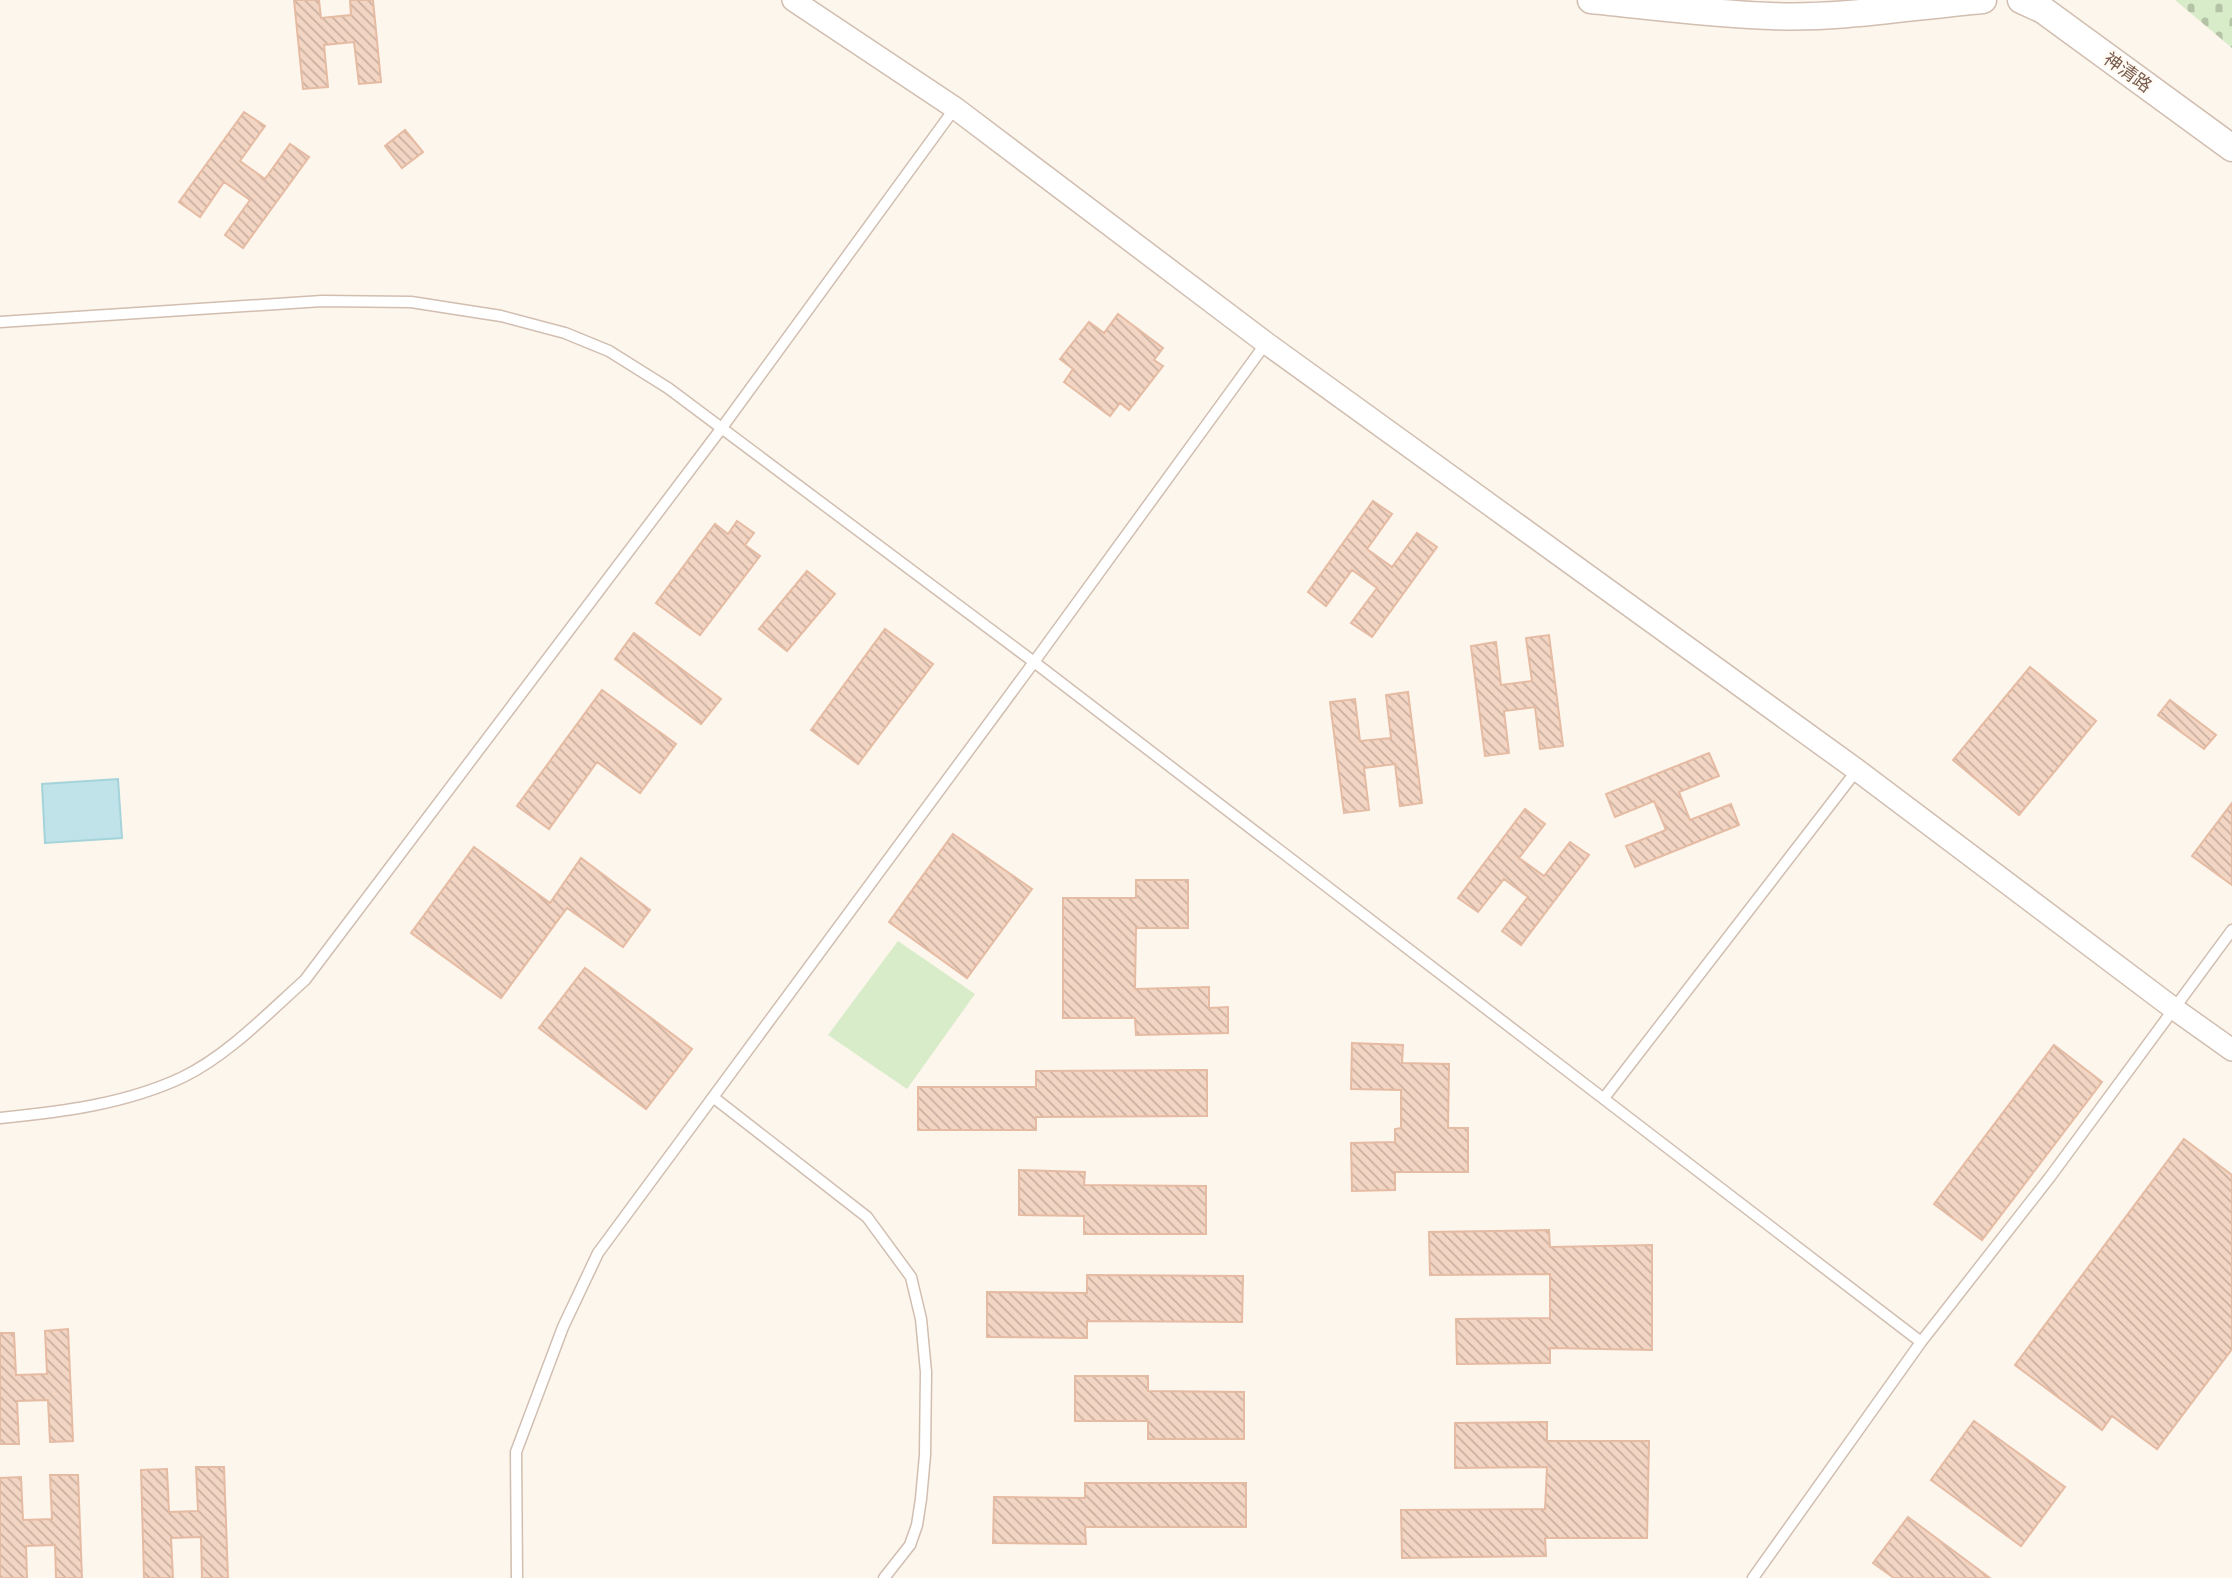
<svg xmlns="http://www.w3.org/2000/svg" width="2232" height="1578" font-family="'Titillium Web','Noto Sans TC',sans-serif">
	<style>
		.cemetery { fill: url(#cemetery-stones) }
		.park { fill: #d8ecc9 }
		.water { fill: #bfe3e8; stroke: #a5d3da; stroke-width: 2 }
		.building { fill: url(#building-back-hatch); stroke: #e6bba3; stroke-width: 2 }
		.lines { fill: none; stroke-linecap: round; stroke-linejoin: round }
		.service-casing { stroke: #d1beb0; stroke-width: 13 }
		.minor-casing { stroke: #d1beb0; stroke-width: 24 }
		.tertiary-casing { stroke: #d1beb0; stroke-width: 29 }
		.service { stroke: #fff; stroke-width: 10 }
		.minor { stroke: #fff; stroke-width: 21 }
		.tertiary { stroke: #fff; stroke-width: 26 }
		.labels { text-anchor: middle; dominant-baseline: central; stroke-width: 5; stroke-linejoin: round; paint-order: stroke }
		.street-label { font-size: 18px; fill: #7a5c4d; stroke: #fffaf3 }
	</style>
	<defs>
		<pattern id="cemetery-stones" width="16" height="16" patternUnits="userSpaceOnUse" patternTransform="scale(1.75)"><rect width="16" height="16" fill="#d8ecc9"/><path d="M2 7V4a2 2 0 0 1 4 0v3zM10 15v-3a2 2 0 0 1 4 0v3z" fill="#b4c2a5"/></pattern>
		<pattern id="building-back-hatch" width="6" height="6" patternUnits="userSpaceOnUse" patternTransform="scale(1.75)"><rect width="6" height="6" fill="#f3d5c3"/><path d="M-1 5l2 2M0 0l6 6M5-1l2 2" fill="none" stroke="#cab0a1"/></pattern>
	</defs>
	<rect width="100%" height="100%" fill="#fdf6ec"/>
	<path class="cemetery" d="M2175,0H2232V48Z"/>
	<path class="park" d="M898,941L975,994L907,1089L828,1035Z"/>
	<path class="water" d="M118,779L122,838L45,843L42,784Z"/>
	<path class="building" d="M294,0H319L321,18L351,15L350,0H373L381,82L359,84L354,42L324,45L328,87L303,89Z
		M244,112L265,126L240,161L265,179L290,144L309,157L243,248L225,235L250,200L224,182L200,217L179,202Z
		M405,130L423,152L402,168L385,146Z
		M1118,314L1163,348L1154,360L1163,366L1129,410L1120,403L1110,416L1064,382L1073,369L1060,359L1089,322L1104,333Z
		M1373,501L1392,514L1367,549L1392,567L1417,533L1437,547L1372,637L1351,623L1377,588L1352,570L1326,606L1308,592Z
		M737,521L754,533L745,545L760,556L700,635L656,603L715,524L728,534Z
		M807,571L835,594L787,651L759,629Z
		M885,629L933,664L858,764L811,730Z
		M634,633L721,699L701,724L615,659Z
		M1549,635L1563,746L1540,749L1535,707L1504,711L1509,753L1485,756L1471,646L1496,642L1501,685L1532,681L1526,638Z
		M2030,667L2096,721L2019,815L1953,760Z
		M602,690L676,744L640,793L597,762L549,829L517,806Z
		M1408,692L1422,803L1400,806L1395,764L1364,768L1369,810L1344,813L1330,702L1355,699L1360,741L1391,738L1386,695Z
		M2170,700L2216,735L2204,749L2158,715Z
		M1709,753L1719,776L1679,792L1690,820L1731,804L1739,825L1635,867L1626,846L1666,830L1654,801L1615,817L1606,794Z
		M2232,803V885L2192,856Z
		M1525,809L1545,824L1519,858L1544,876L1570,842L1589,855L1521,945L1502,931L1528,897L1504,879L1478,912L1458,898Z
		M953,834L1032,889L967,978L889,922Z
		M474,847L550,903L581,858L650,910L623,947L567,908L501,998L411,933Z
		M1136,880H1188V928H1136L1135,989L1209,987V1008L1228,1007V1033L1136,1035L1135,1018H1063V898H1136Z
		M585,968L692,1049L646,1109L539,1028Z
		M1352,1043L1403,1045L1402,1063L1449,1064L1448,1128H1468V1172H1395V1190L1352,1191L1351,1143L1395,1142V1129L1401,1128V1090L1351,1089Z
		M2054,1045L2102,1082L1982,1240L1934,1204Z
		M1207,1070V1116L1036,1117V1130H918V1087H1036V1071Z
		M2184,1139L2232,1175V1349L2157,1449L2112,1416L2102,1430L2015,1365Z
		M1019,1170L1085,1172L1084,1185L1206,1186V1234H1084V1216L1019,1215Z
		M1549,1230L1550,1247L1652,1245V1350L1550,1348V1363L1457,1364L1456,1319L1550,1318V1274L1430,1275L1429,1232Z
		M1087,1275L1243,1276L1242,1322L1087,1321V1338L987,1337V1292L1087,1293Z
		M68,1329L73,1441L50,1442L48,1400L17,1401L19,1444H0V1333H14L16,1375L47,1374L45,1331Z
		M1075,1376H1148V1391L1244,1392V1439H1148V1421H1075Z
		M1974,1421L2065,1487L2021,1546L1931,1480Z
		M1547,1422V1441H1649L1647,1538H1545L1546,1556L1402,1558L1401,1510L1545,1509L1547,1467L1455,1468V1423Z
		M196,1467H224L228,1578H202L201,1537L171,1538L173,1578H144L141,1470L167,1469L169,1512L198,1511Z
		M50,1475H78L82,1578H56L55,1545L26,1546L27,1578H0V1478L21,1477L23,1520L52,1519Z
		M1085,1483H1246V1527H1085L1086,1544L993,1543L994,1497L1085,1498Z
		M1908,1517L1990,1578H1894L1873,1563Z"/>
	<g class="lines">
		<defs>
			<path id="service" d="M0,322L322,301L411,302L501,316L565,333L609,351L668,388L1034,662L1921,1342
				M713,1097L867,1217L911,1277L921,1319L926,1372L925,1455L921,1499L917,1525L910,1545L884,1578
				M1604,1098L1857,770
				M0,1118C61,1112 126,1104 183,1077C228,1055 267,1014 305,980L721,429L955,108
				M517,1578L516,1452L563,1327L598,1253L1034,662L1266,343
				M1753,1578L1921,1342L2050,1177L2232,930"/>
			<path id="minor" d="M793,0L955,108L1266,343L1857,770L2173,1008L2232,1050"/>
			<path id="tertiary" d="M1591,0C1651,6 1711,14 1771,16C1842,19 1913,6 1983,0
				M2021,0L2043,10L2232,148"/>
		</defs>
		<use href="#service" class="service-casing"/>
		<use href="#minor" class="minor-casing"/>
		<use href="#tertiary" class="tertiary-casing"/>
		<use href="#service" class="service"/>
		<use href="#minor" class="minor"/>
		<use href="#tertiary" class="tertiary"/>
	</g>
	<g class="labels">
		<g class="street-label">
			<text transform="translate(2128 72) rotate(36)">神清路</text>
		</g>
	</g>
</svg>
